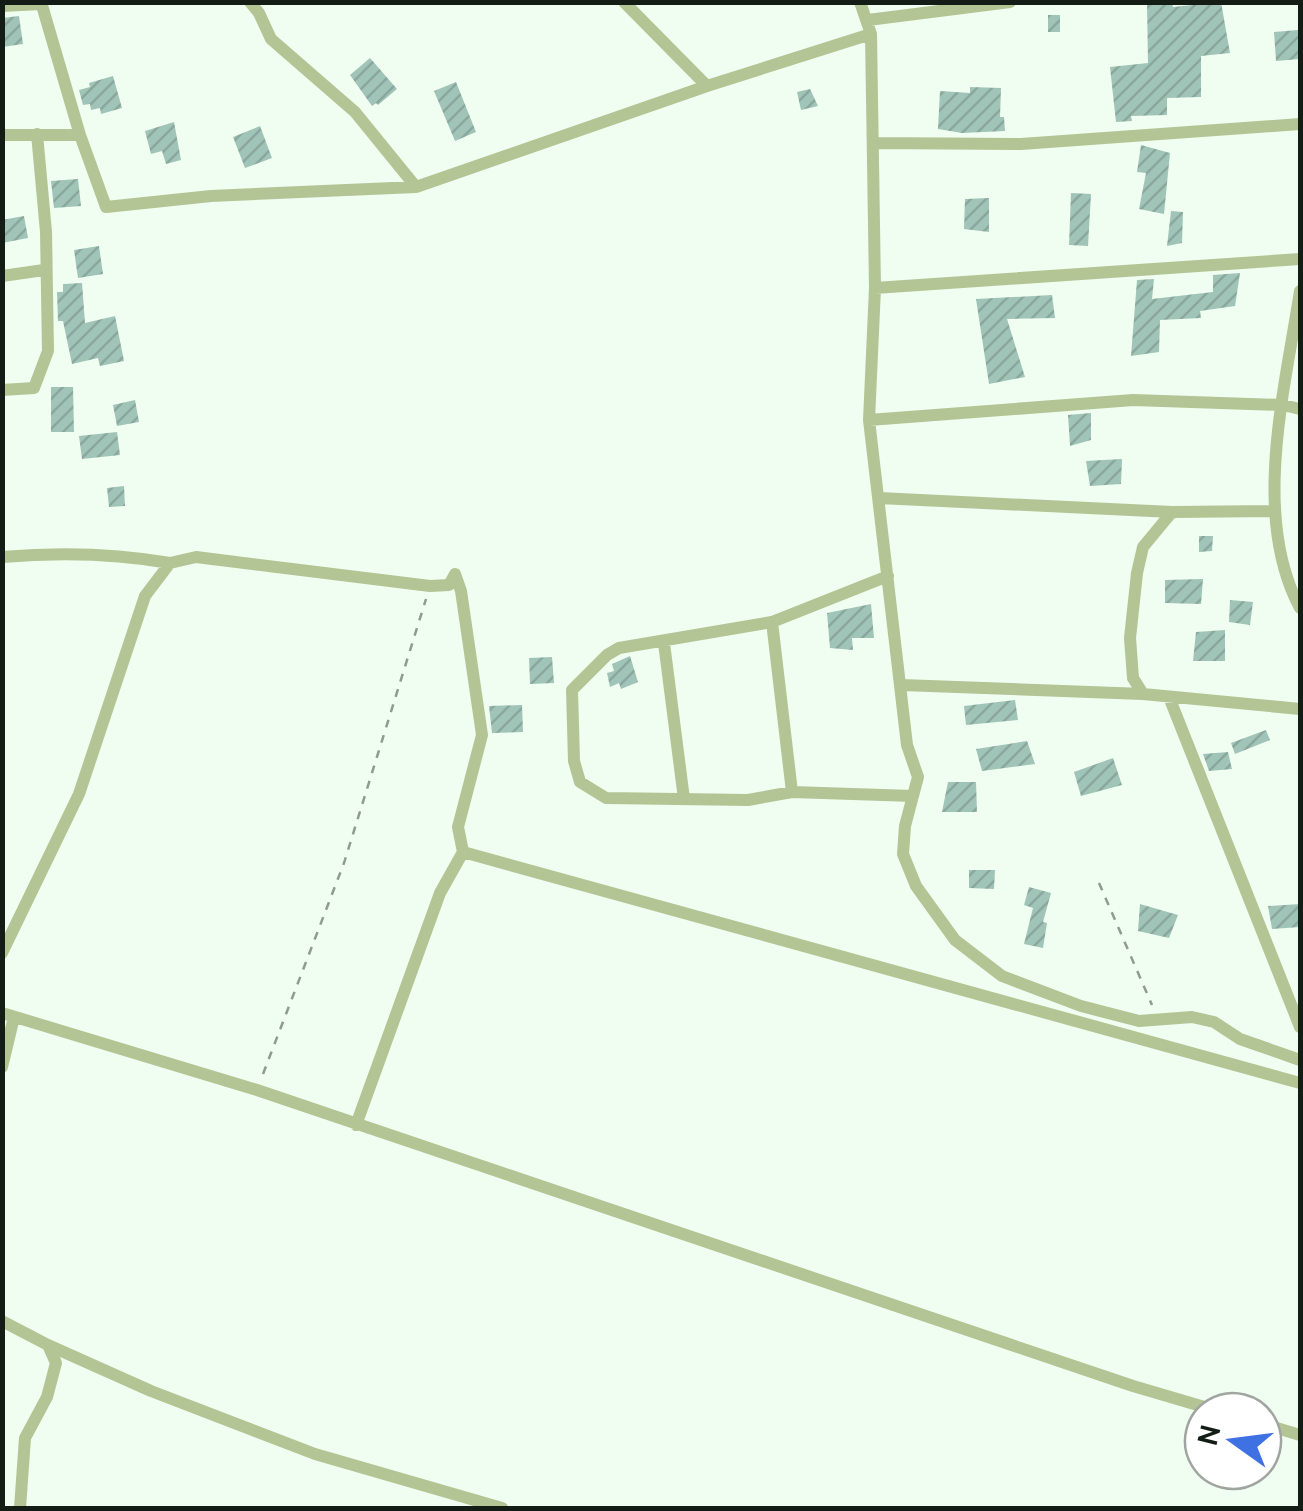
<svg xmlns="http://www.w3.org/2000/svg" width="1303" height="1511" font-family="Cabin,sans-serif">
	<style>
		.building { fill: url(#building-hatch) }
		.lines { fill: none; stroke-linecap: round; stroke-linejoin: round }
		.path { stroke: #8e9b8f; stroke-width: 2.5; stroke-dasharray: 8 8; stroke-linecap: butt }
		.street { stroke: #b3c595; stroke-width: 12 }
	</style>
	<defs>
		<pattern id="building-hatch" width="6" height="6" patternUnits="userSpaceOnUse" patternTransform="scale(2.5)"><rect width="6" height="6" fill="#a1c4b8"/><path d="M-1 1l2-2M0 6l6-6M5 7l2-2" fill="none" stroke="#8aa89d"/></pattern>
	</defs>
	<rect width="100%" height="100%" fill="#effef0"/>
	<path class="building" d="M1147,2H1172L1173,7L1221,2L1230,53L1201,56V97L1167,98V115L1131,116L1132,121L1116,122L1110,67L1148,63Z
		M1048,15H1060V32H1048Z
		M19,16L23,44L2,47V18Z
		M1298,30L1300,59L1276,61L1274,32Z
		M370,58L397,89L378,105L376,103L372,106L350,75Z
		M113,76L122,108L101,114L100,108L91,110L90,104L83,105L79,90L90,87L89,83Z
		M456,82L476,132L455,141L434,91Z
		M970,87L1001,88L1000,117H1004L1005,131L962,133L938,129L940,91L970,93Z
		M810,89L818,106L801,110L797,92Z
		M174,122L181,160L166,164L162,151L151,154L145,131Z
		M260,126L272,158L245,168L233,137Z
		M1141,145L1170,153L1164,214L1139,209L1146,173L1137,172Z
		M78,179L81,206L54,208L51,181Z
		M1071,193L1091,194L1088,246L1069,245Z
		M989,198V232L964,229L965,199Z
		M1171,211L1183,212L1182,243L1167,246Z
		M24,216L28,238L2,243V220Z
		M99,246L103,274L78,278L74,250Z
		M1240,273L1235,306L1200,311L1201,318L1160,320L1159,352L1131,356L1137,280L1154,279L1152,299L1213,292V275Z
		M82,283L85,323L115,316L124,361L100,366L98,358L72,364L63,321H58L57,292H63V284Z
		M1052,295L1055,318L1007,319L1025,377L989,384L976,299Z
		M51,387H73L74,432H51Z
		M135,400L139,422L117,426L113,405Z
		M1091,413V440L1070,446L1068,415Z
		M117,432L120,455L82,459L79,436Z
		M1122,459L1121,484L1090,486L1086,461Z
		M124,486L125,506L109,507L107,488Z
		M1199,536H1213L1212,551L1199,552Z
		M1203,579L1201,604L1165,603V580Z
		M1230,600L1253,602L1250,625L1229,622Z
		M871,604L874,638H852L853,650L830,648L827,613Z
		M1225,630V661H1193L1196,632Z
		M630,656L638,682L621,689L619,683L610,687L607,673L614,671L612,664Z
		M552,657L554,683L530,684L529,658Z
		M1015,700L1018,720L966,725L964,706Z
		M522,705L523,732L492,733L489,706Z
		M1266,730L1270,740L1235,754L1231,743Z
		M1027,741L1035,764L982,771L976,749Z
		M1228,752L1232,769L1209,771L1203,754Z
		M1113,758L1122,785L1081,796L1074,772Z
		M948,782H976L977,812H942Z
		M969,870H995L994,889L969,888Z
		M1029,887L1051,893L1043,922L1047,923L1043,948L1024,944L1033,908L1024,905Z
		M1140,904L1178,915L1169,938L1138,931Z
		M1300,904V927L1272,929L1268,906Z"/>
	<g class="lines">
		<path class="path" d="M1099,883L1152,1005
			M263,1074L344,863L426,599"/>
		<path class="street" d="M41,2L80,135L106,207L211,196L416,187L707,86L871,34
			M250,2L259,13L271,39L355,112L416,187
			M624,2L707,86
			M860,2L871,34L875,288L869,420L907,745L918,777L905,826L903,854L916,886L955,940L1002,976L1081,1006L1139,1021L1192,1017L1214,1022L1240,1039L1300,1060
			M2,6L41,4
			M868,20L1010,2
			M2,135H80
			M873,143L1021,144L1300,124
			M2,276L44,270
			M875,288L1300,259
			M1300,291C1285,389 1251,517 1300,608
			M2,390L34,388L48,351L46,232L37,134
			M869,420L1133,400L1283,405L1300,409
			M879,498L1172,512L1273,511
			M2,557C59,552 113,553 170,563
			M888,576L772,622L619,648L607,655L572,690L574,761L580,782L606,798L748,800L792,792L913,796
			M772,622L792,792
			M664,643L684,799
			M902,685L1143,694L1300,709
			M1143,694L1133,678L1130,638L1137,573L1143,547L1172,512
			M1169,697L1300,1027
			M2,953L79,794L145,596L170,563L196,557L430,586L449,585L455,574L461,591L482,735L458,827L463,852L1300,1083
			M2,1013L257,1090L1133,1386L1218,1411
			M2,1067L14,1017
			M356,1125L440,893L463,852
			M2,1321L48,1345L56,1363L47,1397L25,1438L20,1508
			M48,1345L151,1391L315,1454L502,1508
			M1263,1424L1300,1435"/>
	</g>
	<rect width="1303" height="1511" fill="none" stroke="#141d15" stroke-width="10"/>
	<g transform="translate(1233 1441) rotate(284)"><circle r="48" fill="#ffffff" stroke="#a1a5a1" stroke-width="2.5"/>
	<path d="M0-8L18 38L0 25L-18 38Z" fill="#4071e2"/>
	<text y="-15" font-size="28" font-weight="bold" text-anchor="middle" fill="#141d15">N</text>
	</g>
</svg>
